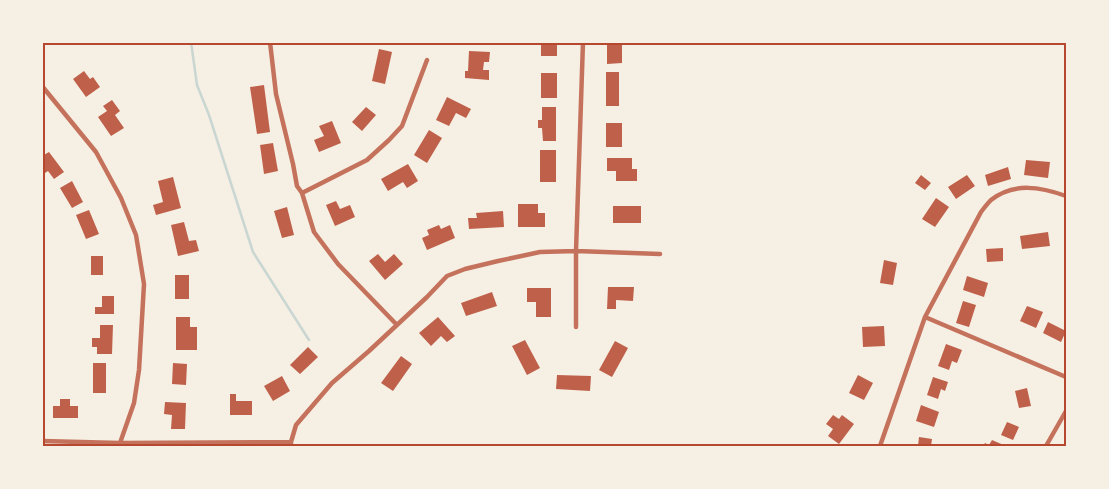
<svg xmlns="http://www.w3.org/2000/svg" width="1109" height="489" font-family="'Playfair Display',serif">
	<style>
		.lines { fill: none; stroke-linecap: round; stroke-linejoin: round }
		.stream { stroke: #c9d6d2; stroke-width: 2.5 }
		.building { fill: #bf614a }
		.minor { stroke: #c5725c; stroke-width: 4.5 }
		.neatline { fill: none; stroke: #b5482f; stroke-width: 2 }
	</style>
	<rect width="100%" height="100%" fill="#f6efe4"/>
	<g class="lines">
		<path class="stream" d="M191,42L197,85L209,115L253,252L309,340"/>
	</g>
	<path class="building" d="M541,42H557V56H541Z
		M607,42H622V63L607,64Z
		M379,49L392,52L385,84L372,81Z
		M469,51L490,52L489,62H484L483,70H489V80L465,78V71H468Z
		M84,71L90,79L93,77L100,87L86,97L73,79Z
		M606,72H619V106H606Z
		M541,73H557V98H541Z
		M264,85L270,132L257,134L250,87Z
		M447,97L471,109L466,118L456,113L449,126L436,120Z
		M112,100L120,111L115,115L124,128L111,136L98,117L107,111L103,106Z
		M366,107L376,115L362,131L352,122Z
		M542,107H556V141H543L542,128H538V120H542Z
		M332,121L341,143L319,152L314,140L324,136L319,126Z
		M606,123H622V147H606Z
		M429,130L442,138L427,163L414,155Z
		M273,143L278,171L264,174L260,145Z
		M540,150H556V182H540Z
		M49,152L64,172L54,179L48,171L45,173L42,170V156Z
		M607,158H632V169H637V181H616V171H607Z
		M1026,160L1050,162L1048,178L1024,175Z
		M408,164L418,181L407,188L403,182L388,191L381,179Z
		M1008,167L1011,179L988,186L985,175Z
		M921,175L931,183L925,190L915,183Z
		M967,175L975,186L956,199L948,187Z
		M173,177L181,208L156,215L153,205L163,202L158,181Z
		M72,181L83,202L72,208L60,188Z
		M936,198L949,207L935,227L922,219Z
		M336,201L340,209L350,205L355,217L335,226L326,205Z
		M518,204H538V213H545V227H518Z
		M613,206H641V223H613Z
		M287,207L294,235L282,238L274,211Z
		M89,210L99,234L86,239L76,215Z
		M503,211L504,227L469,229L468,218H477L476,213Z
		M184,222L189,241L196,240L199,251L178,256L171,225Z
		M439,225L441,229L450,225L455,238L427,250L422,238L429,235L427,230Z
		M1048,232L1050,246L1022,249L1020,236Z
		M1003,248V261L987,262L986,249Z
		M378,254L385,262L394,254L403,264L385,280L369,261Z
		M91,256H103V275H91Z
		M884,260L897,263L893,285L880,283Z
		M175,275H189V299H175Z
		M967,276L988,283L984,297L963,290Z
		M608,287H634L633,301L616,300V309H607Z
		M527,288H551V317H536V302H527Z
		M492,292L497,306L466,316L461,303Z
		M102,296H114V314H95V307H102Z
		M963,301L976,305L969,327L956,323Z
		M1027,306L1043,312L1036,328L1020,321Z
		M176,317H190V327H197V350H176Z
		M438,317L455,336L447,342L441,336L431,346L419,333Z
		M1048,322L1066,331L1061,342L1043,333Z
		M100,325H113L112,354H97V347H92V338H100Z
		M884,326L885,346L863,347L862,327Z
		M525,340L540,368L527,375L512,346Z
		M615,341L628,348L612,377L599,370Z
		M946,344L962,350L957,363L952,361L949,370L938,366Z
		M308,347L318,357L300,374L290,365Z
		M401,356L412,364L393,391L381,383Z
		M93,363H106V393H93Z
		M173,363L187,364L186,385L172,384Z
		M557,375L591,376L590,391L556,389Z
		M858,375L873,383L864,400L849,393Z
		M282,376L290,391L273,401L264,386Z
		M933,377L948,382L945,391L941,389L938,399L927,395Z
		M1027,388L1031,406L1019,408L1015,391Z
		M230,394H236V401H252V415H230Z
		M60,399H70V406H78V418H53V406H60Z
		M165,402L186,403L185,429H171L172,415L164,414Z
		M921,405L939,412L934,427L916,421Z
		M833,415L839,419L842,415L854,424L839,444L828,436L833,429L826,424Z
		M1007,422L1019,427L1013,440L1001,435Z
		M919,437L932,439L931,446H918Z
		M992,440L1006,446H983L985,443L989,445Z"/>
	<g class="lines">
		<path class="minor" d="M270,42L276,94L293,164L297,186L302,193L367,160L389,140L402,126L427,60
			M42,86L96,152L121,198L136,235L144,284L139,370L134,403L120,443
			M302,193L314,232L338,264L397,325
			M925,317L1066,377
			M576,327V251L583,42
			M42,441L120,443L291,442
			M291,446V442L296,425L332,383L369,351L427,297L447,276L465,269L498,261L540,252L576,251L660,254
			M880,446L925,317L981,212C984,208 987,204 991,200C1014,182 1041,187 1066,196
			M1046,446L1066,411"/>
	</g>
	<rect width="1109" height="489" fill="none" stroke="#f6efe4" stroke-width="88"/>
	<rect x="44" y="44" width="1021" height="401" class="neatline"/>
</svg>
